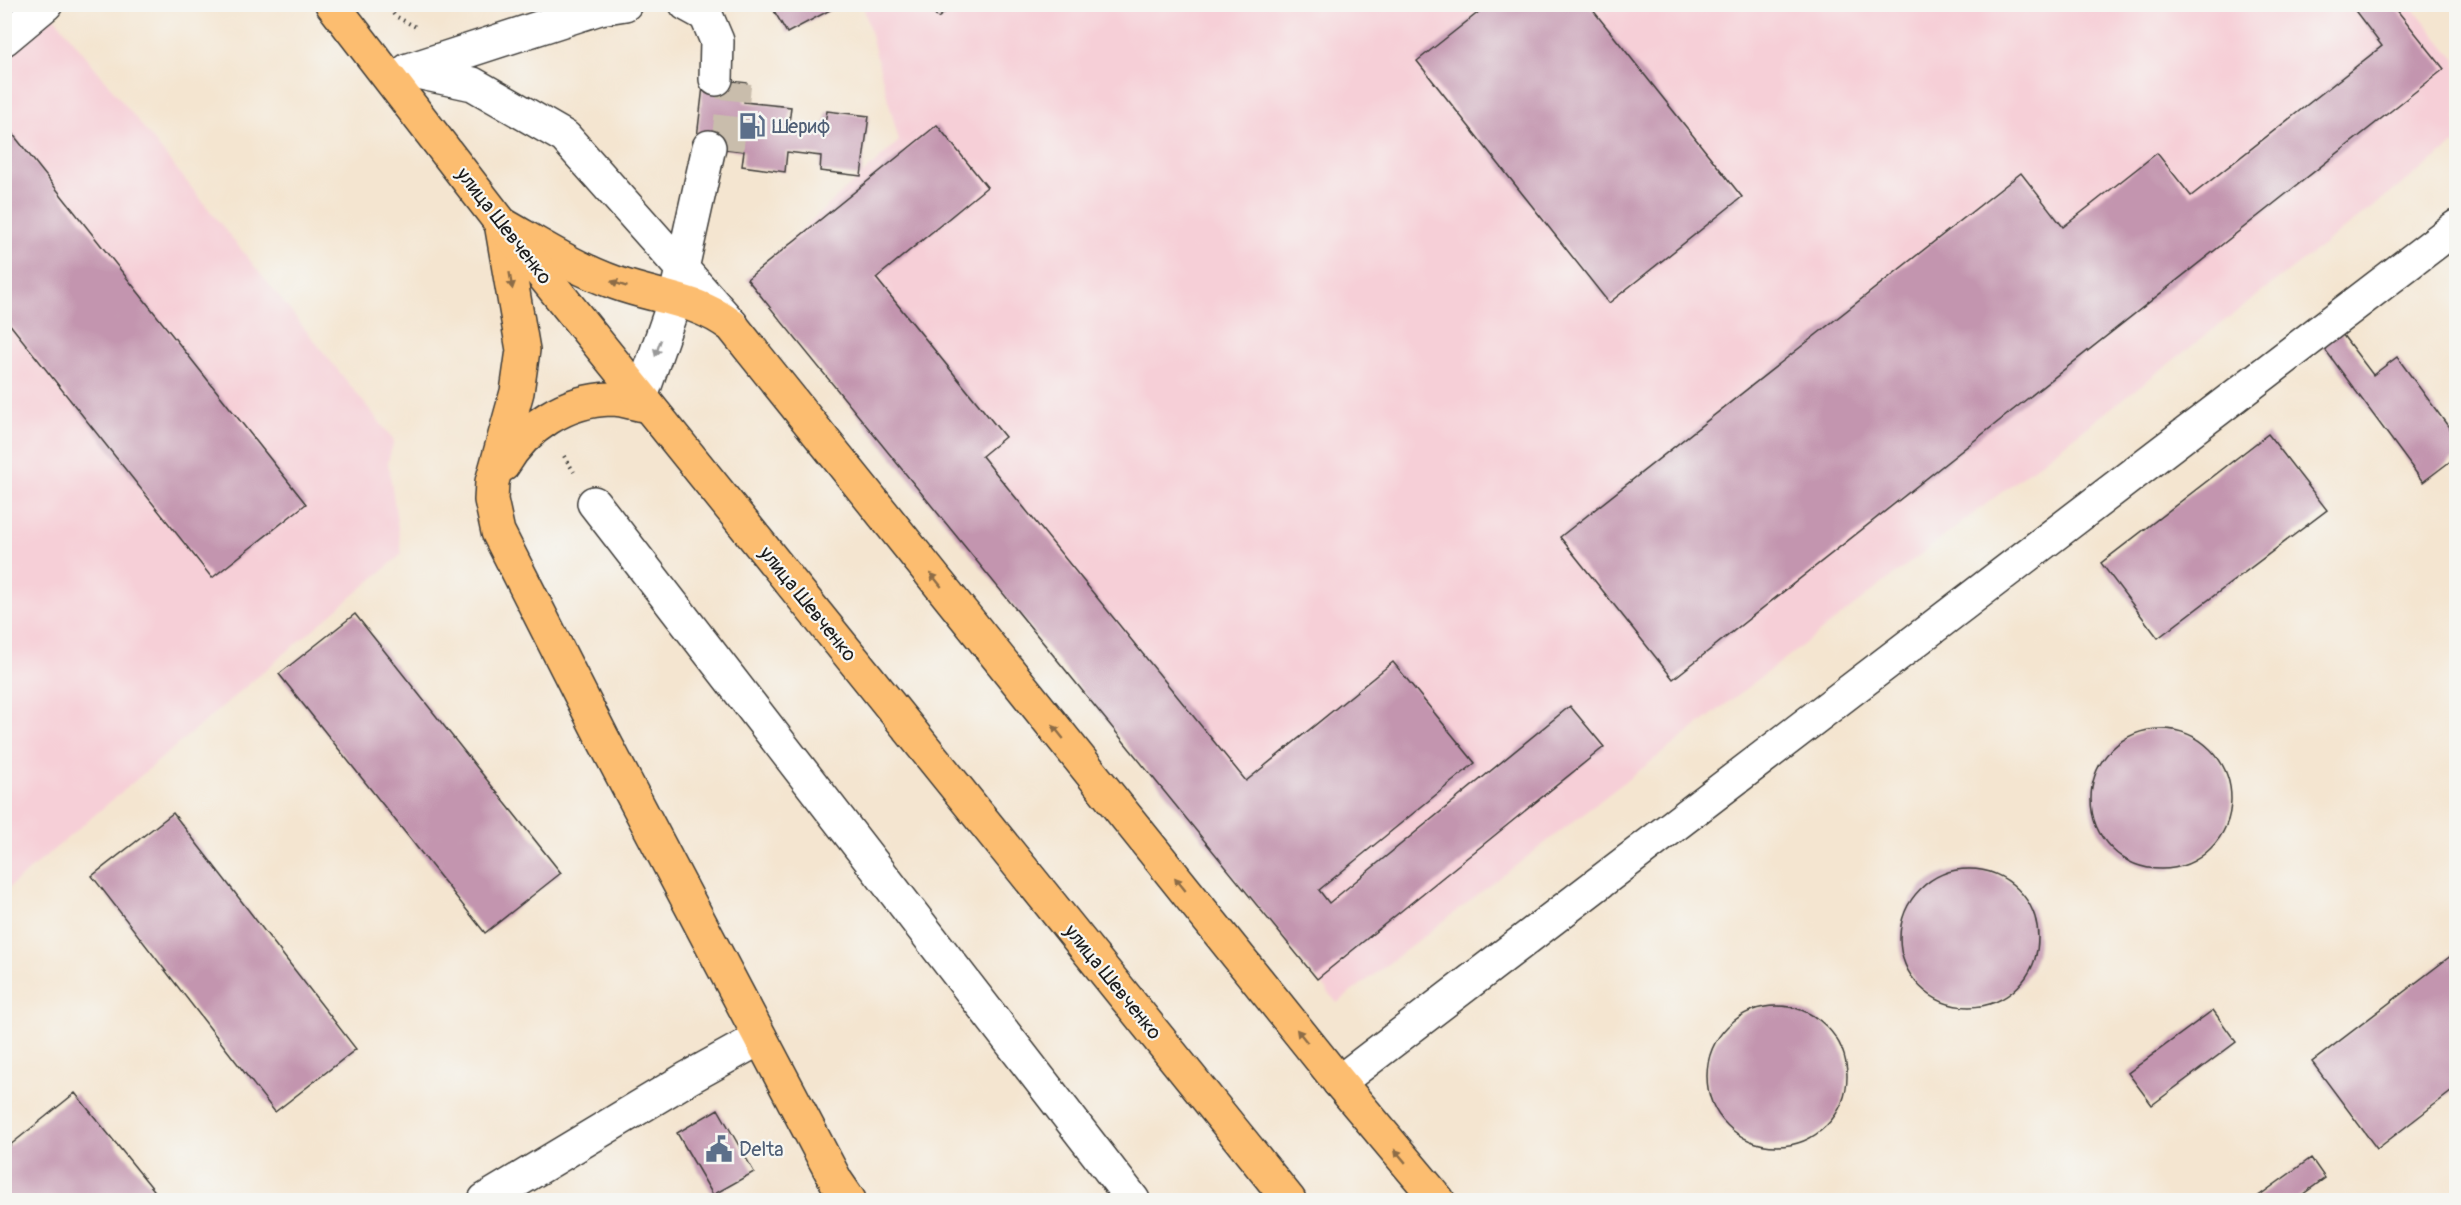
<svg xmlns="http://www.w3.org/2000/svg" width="2461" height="1205" font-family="Pangolin,sans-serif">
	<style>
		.built { fill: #f6cfd7 }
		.building { fill: #c395af }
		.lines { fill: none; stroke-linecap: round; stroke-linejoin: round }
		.minor-tunnel { stroke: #c9bdac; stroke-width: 33; stroke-dasharray: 33 16; stroke-linecap: butt }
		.minor-casing { stroke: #3c3a37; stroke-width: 36 }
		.major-casing { stroke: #3c3a37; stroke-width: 36 }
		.highway-casing { stroke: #3c3a37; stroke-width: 36 }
		.path { stroke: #3c3a37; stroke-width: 4; stroke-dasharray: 1.5 4.5; stroke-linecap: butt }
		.minor { stroke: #fff; stroke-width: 33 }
		.major { stroke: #fcbd6f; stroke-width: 33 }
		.highway { stroke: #fcbd6f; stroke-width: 33 }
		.oneway { fill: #8c6c46 }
		.oneway2 { fill: #999 }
		.labels { text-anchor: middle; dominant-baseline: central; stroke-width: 4.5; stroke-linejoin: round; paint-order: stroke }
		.service-label { font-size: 20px; fill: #4e5e75; stroke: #f6f6f2; text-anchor: start }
		.street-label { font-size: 20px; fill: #1c1c1c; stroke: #f6f6f2 }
	</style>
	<rect width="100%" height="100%" fill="#f6f6f2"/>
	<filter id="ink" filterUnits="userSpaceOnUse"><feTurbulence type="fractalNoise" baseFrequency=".0167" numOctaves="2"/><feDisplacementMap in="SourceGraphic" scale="12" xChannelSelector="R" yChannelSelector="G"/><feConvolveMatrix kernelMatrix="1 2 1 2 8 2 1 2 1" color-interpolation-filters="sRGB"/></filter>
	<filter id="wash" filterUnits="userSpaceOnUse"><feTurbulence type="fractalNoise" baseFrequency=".008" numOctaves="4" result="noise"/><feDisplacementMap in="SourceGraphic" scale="24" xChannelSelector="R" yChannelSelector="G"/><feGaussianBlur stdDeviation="1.35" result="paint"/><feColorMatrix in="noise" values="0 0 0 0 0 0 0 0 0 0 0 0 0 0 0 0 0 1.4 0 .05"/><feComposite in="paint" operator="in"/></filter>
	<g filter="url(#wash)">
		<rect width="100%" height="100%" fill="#f4e5d0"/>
		<path class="built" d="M44,4L394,440L388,462L402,554L5,891L4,5Z
			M2410,4L2456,60V143L1337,1003L747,279L899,141L863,5Z"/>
		<g id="blocks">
			<path class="building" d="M770,4H832L834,8L787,33Z
				M927,4H955L938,18Z
				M1489,4H1588L1742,197L1609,303L1417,61Z
				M2350,4H2392L2444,69L1673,679L1560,537L2021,173L2063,227L2157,153L2191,196L2382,46Z
				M704,78L747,83L744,102L791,107L789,124L824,129L827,111L869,116L861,176L820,171L821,156L787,152L785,172L742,166L744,151L696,146Z
				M937,125L987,187L876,278L1005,437L982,456L1246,781L1393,662L1475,763L1319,890L1329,903L1570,706L1604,747L1317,979L747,279Z
				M8,128L306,504L212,578L4,317V131Z
				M2339,330L2373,375L2397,357L2456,437V457L2423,482L2321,344Z
				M2268,434L2327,510L2158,638L2101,563Z
				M355,614L561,873L485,933L279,674Z
				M2091 799a70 70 0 1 1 140 0a70 70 0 1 1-140 0Z
				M173,813L356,1049L275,1112L92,876Z
				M1900 938a69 69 0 1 1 138 0a69 69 0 1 1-138 0Z
				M2456,952V1088L2377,1149L2312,1062Z
				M1707 1076a70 70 0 1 1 140 0a70 70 0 1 1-140 0Z
				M2213,1010L2236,1042L2152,1105L2128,1073Z
				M75,1093L162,1200H4V1150Z
				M718,1109L754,1172L713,1195L677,1133Z
				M2311,1158L2325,1178L2295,1200H2253Z"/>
		</g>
	</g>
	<g filter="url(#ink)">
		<use href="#blocks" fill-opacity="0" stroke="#3c3a37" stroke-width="1.5"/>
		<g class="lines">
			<path class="minor-tunnel" d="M727,149L735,82"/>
			<defs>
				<path id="minor" d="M686,4L706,15L717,41L716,79
					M4,39L46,4
					M408,70L473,84L565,137L732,325
					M409,70L600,8L625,4
					M641,397L675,300L709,147
					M594,503L1133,1200
					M1339,1082L2456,227
					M485,1200L688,1078L760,1038"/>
				<path id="major" d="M501,223L523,350L517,392L492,482L491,500L498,532L602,737L836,1181L849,1200
					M502,224C539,245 576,269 616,283C657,298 697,299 732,326L1339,1082L1438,1200
					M503,465C525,427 566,400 611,399C623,399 636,404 648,406"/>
				<path id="highway" d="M332,4L501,223L1289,1200"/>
			</defs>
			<use href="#minor" class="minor-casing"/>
			<use href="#major" class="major-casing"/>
			<use href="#highway" class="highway-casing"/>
			<path class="path" d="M386,4L395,16L416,27
				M564,456L574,472"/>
			<use href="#minor" class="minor"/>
			<use href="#major" class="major"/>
			<use href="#highway" class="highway"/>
		</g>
		<defs><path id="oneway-solid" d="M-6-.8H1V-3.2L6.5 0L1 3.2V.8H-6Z" transform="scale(1.5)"/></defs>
		<g class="oneway">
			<use href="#oneway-solid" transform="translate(511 281) rotate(80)"/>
			<use href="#oneway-solid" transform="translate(619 284) rotate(-161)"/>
			<use href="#oneway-solid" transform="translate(936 580) rotate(-129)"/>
			<use href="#oneway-solid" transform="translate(1058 732) rotate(-129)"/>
			<use href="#oneway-solid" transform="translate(1180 884) rotate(-129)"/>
			<use href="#oneway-solid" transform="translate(1302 1036) rotate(-129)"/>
			<use href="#oneway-solid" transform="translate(1400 1156) rotate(-130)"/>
		</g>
		<use class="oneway2" href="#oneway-solid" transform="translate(658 348) rotate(109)"/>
	</g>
	<defs>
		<symbol id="fuel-bare" viewBox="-9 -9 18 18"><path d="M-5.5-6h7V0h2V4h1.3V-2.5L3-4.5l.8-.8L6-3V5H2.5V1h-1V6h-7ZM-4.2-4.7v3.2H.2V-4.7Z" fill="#5c6f8a" stroke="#f6f6f2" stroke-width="2.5" paint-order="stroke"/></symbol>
		<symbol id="civic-bare" viewBox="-9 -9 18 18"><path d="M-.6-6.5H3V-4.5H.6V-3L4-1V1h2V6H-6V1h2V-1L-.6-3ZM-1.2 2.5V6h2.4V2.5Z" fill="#5c6f8a" stroke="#f6f6f2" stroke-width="2.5" paint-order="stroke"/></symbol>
	</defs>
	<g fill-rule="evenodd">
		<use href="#fuel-bare" x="733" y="107" width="38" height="38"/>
		<use href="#civic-bare" x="700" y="1130" width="38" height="38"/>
	</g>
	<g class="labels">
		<g class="service-label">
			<text x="772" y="126">Шериф</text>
			<text x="739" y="1149">Delta</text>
		</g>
		<g class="street-label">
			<text transform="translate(504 226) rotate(52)">улица Шевченко</text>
			<text transform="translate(808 604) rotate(51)">улица Шевченко</text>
			<text transform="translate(1113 982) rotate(51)">улица Шевченко</text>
		</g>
	</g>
	<rect width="2461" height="1205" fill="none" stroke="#f6f6f2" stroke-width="24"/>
</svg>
